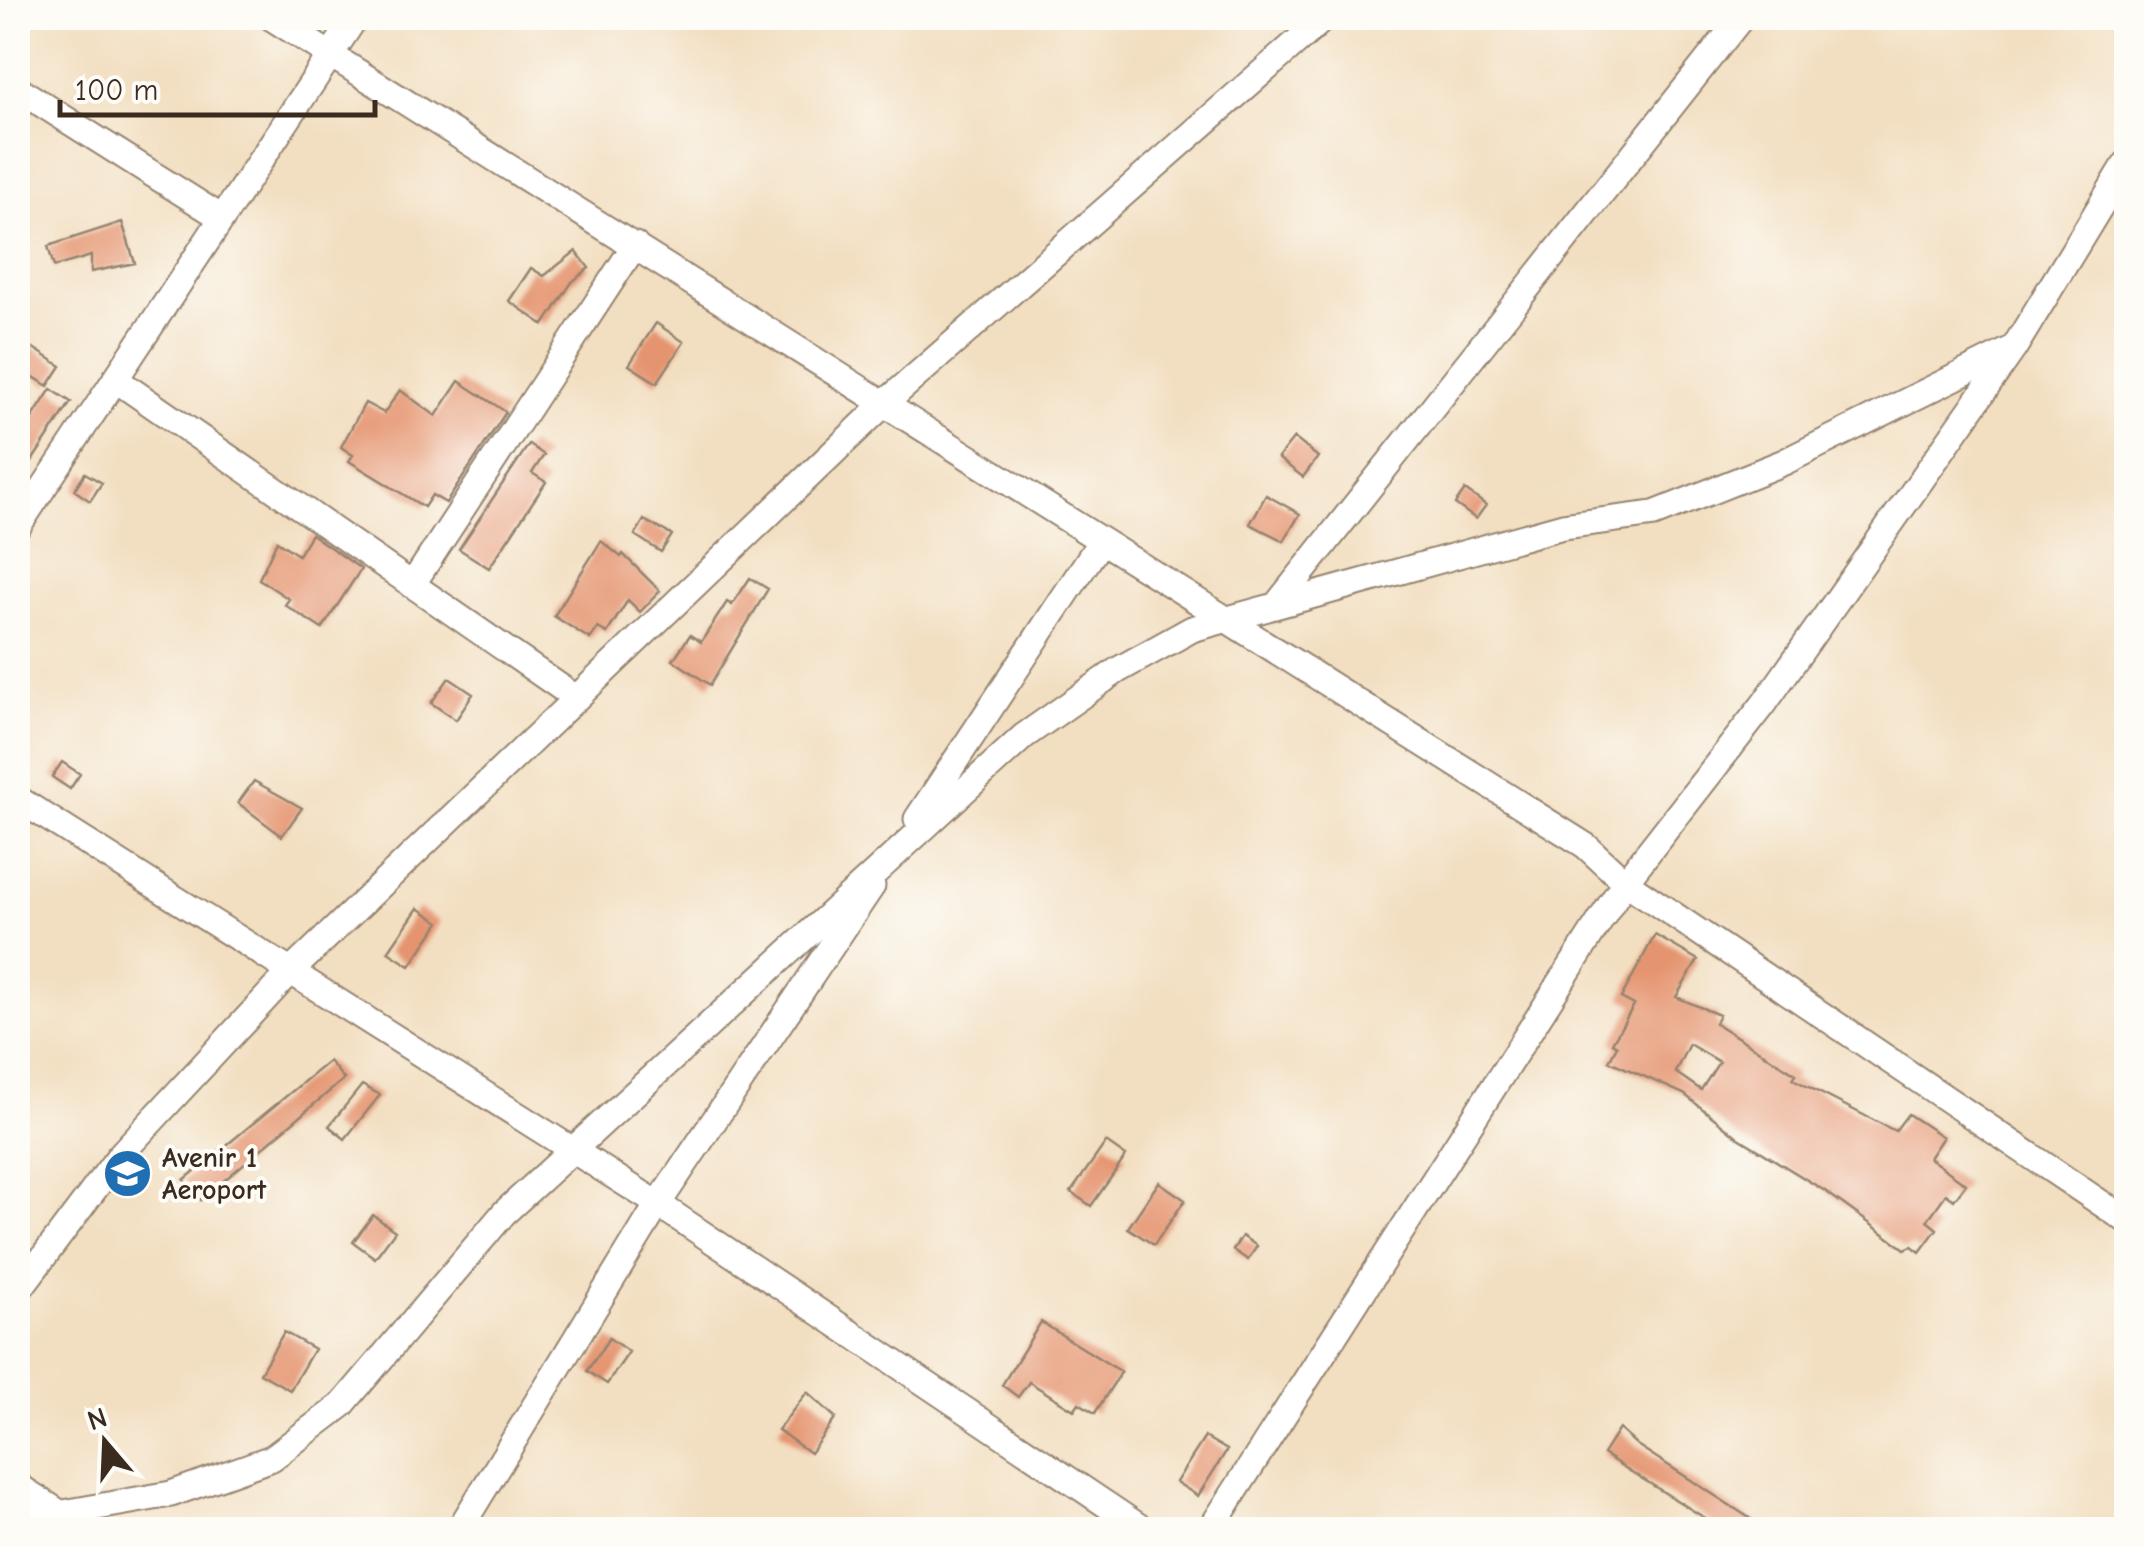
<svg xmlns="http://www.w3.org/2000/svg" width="2144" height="1547" font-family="'Comic Neue',sans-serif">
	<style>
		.building { fill: #e59470; fill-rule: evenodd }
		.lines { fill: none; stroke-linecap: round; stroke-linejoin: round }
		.minor-casing { stroke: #96846f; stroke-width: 29 }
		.minor { stroke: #fff; stroke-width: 25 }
		.labels { text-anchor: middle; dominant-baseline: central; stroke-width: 8; stroke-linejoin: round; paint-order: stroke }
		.poi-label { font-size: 28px; font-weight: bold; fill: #3b2a1e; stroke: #fdfcf7; text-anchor: start }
	</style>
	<rect width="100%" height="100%" fill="#fdfcf7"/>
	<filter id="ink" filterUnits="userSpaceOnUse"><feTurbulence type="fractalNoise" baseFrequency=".01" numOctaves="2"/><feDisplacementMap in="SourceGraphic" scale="20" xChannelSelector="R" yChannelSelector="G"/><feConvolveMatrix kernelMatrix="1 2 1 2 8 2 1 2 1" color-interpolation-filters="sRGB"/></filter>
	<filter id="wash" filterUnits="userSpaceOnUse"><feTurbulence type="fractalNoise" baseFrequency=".0048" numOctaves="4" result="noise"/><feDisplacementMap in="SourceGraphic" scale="40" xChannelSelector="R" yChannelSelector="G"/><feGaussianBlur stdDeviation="2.25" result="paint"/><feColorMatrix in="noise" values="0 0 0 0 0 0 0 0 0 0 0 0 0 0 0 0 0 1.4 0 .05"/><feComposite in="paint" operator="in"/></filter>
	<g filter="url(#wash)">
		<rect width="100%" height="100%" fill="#f2dec0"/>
		<g id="blocks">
			<path class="building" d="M122,222L135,263L91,272V256L54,267L48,246Z
				M576,251L589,268L572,282L544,325L509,301L531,268L544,276Z
				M656,323L684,342L657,383L629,365Z
				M18,338L61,366L48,386L18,367Z
				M459,381L506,412L446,503L432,495L424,507L349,461L353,455L341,447L365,403L384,413L400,390L436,416Z
				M51,389L71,402L18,482V440Z
				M1294,438L1318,457L1303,477L1278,458Z
				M529,444L544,455L532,473L546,482L489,568L459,549Z
				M85,473L102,483L90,501L74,490Z
				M1465,490L1486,505L1476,519L1455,504Z
				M1266,495L1300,514L1284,541L1250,524Z
				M644,520L672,535L661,552L635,535Z
				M311,534L361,569L322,629L285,605L289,599L259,579L277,541L298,555Z
				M601,541L621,557L623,554L660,591L640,612L628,600L607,633L598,628L590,639L554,616Z
				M750,578L768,589L710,685L673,660L690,635L701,642L727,602L732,605Z
				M449,678L473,694L456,720L431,703Z
				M62,762L80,774L70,789L52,777Z
				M254,781L302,808L282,836L238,803Z
				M418,908L440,922L410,966L388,952Z
				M1655,935L1698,960L1676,997L1719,1015L1715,1023L1796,1074L1793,1079L1895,1131L1908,1114L1943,1137L1929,1158L1966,1184L1954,1200L1946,1194L1927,1221L1937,1229L1920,1252L1912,1246L1905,1249L1825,1191L1739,1138L1684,1094L1609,1061L1617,1046L1612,1043L1634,1005L1621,998ZM1689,1044L1719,1062L1701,1090L1675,1072Z
				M329,1061L344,1079L201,1200L184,1180Z
				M362,1085L380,1095L345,1139L329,1126Z
				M1106,1142L1126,1156L1091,1206L1071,1192Z
				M1159,1182L1185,1200L1154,1245L1128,1228Z
				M373,1215L395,1231L375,1258L353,1242Z
				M1242,1236L1257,1246L1248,1260L1233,1250Z
				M1041,1322L1121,1372L1095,1413L1079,1403L1074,1410L1029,1382L1018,1397L1002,1385Z
				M284,1332L314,1349L290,1390L260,1373Z
				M609,1338L629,1352L607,1384L587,1371Z
				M807,1392L836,1418L810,1453L778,1430Z
				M1619,1429L1637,1445L1768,1530H1724L1603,1454Z
				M1205,1437L1227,1450L1198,1496L1176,1482Z"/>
		</g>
	</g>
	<g filter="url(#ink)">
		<use href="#blocks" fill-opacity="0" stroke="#96846f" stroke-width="2.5"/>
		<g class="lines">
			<defs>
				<path id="minor" d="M272,18L1586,846L1625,882L2126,1220
					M18,89L222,218
					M115,379L576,698
					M18,526L355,18
					M412,585L635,245
					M1278,603L1741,18
					M18,799L658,1204L1144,1530
					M917,819L1101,541
					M18,1291L120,1155L290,972L884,404L1324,18
					M18,1486L86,1530
					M18,1521L171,1494L272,1458L342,1405L504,1213L1024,736L1118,670L1192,629L1563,526L1654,514L1784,462L2014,348
					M459,1530L658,1204L872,886
					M1210,1530L1625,882L1764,704L2014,348L2126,164"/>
			</defs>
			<use href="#minor" class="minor-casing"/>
			<use href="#minor" class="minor"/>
		</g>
	</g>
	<defs>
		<symbol id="school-disc" viewBox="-11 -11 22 22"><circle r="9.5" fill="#1f6fb2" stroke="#fdfcf7"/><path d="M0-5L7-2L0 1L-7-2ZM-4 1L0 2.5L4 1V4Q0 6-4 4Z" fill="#fff"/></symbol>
	</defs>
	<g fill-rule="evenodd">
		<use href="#school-disc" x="100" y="1146" width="55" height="55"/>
	</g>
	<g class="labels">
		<g class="poi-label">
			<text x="162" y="1158">Avenir 1<tspan x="162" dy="32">Aeroport</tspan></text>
		</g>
	</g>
	<rect width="2144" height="1547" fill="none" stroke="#fdfcf7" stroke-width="60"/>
	<g transform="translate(105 1442) rotate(341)" stroke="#fdfcf7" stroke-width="8" paint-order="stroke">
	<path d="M0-8L18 38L0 25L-18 38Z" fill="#3b2a1e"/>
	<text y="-15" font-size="28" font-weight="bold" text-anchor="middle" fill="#3b2a1e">N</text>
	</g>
	<path d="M60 100v15h315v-15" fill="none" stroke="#3b2a1e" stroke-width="5"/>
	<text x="75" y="100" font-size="30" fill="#3b2a1e" stroke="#fdfcf7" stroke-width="8" paint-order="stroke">100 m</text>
</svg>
